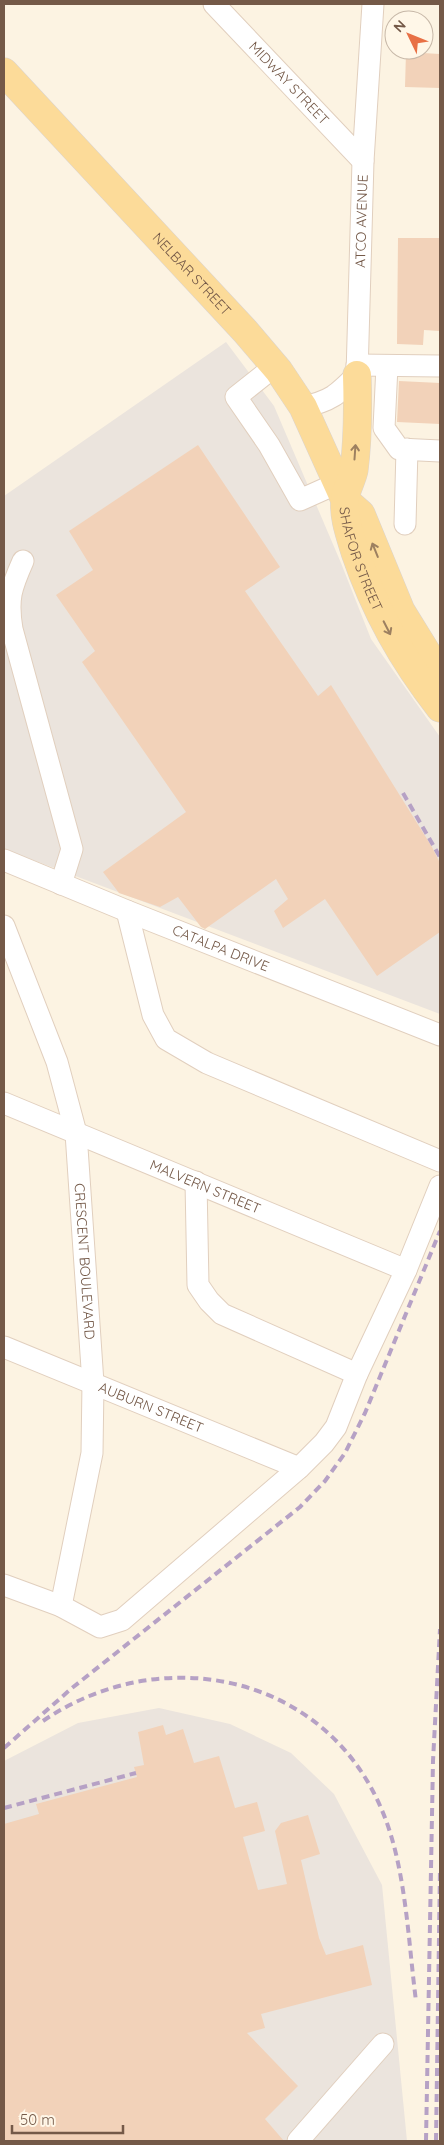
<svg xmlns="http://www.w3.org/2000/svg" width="444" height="2145" font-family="Quicksand,sans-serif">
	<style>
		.industrial { fill: #ebe4dd }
		.building { fill: #f2d2b9 }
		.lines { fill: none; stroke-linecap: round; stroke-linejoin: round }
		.minor-casing { stroke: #e1cfbe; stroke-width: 23 }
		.major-casing { stroke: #dbd4cf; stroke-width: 29 }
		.minor { stroke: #fff; stroke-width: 21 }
		.major { stroke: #fcdb99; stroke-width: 28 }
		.rail { stroke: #b6a1c5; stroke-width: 4; stroke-dasharray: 8 5; stroke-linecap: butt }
		.oneway { stroke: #9d8060 }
		.labels { text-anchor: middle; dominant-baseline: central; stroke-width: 5; stroke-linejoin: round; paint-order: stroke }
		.street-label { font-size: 14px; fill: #745948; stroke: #fff7e8 }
	</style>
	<rect width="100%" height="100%" fill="#fcf3e2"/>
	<path class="industrial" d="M226,342L274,406L341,563L371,639L440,737V1014L4,849V496Z
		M159,1708L230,1724L291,1753L334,1794L382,1885L407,2141H4V1761L78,1723Z"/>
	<path class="building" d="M406,52L440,54V88L405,87Z
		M398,238H440V331L424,330L423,345L397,344Z
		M399,381L440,383V424L397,422Z
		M198,445L280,567L245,591L318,696L331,685L432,847L440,863V932L377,976L325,899L283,928L274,911L288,899L276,879L205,929L201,927L178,897L160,907L119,893L103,872L186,812L82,662L95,651L56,595L93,570L69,531Z
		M163,1725L166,1735L183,1729L194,1763L219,1756L235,1808L257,1802L265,1831L243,1837L258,1890L287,1884L275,1831L281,1823L308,1815L320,1854L301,1860L319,1938L326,1955L363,1945L372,1985L261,2014L265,2028L247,2033L298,2086L265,2119L284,2141H4V1824L39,1814L36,1804L137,1777L134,1767L144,1765L138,1732Z"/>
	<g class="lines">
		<defs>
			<g id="minor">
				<path id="s1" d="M214,4L363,161"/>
				<path d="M357,365L440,366"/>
				<path d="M275,366L236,397L269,445L300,500L338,483"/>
				<path d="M387,366L384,428L399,449L440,451"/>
				<path id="s2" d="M303,407C331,401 337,395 357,375L363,161L373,4"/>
				<path d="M405,524L407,449"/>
				<path d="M23,561C11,588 7,599 12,629L72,849L61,884"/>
				<path id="s3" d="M4,860L127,911L440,1035"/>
				<path d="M127,911L153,1015L166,1039L207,1063L440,1161"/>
				<path id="s4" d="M4,926L57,1062L76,1133L93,1383L92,1453L61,1606"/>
				<path id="s5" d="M4,1103L406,1270"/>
				<path d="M196,1182L198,1285L209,1301L222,1314L357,1374"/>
				<path id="s6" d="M4,1347L299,1468"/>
				<path d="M4,1585L61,1606L100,1627L122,1620L299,1468L324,1443L336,1427L357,1374L406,1270L440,1186"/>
				<path d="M298,2141L383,2044"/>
			</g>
			<g id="major">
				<path id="s7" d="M4,72L245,331L279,371L303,407L345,500L361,514L401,611L440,674"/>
				<path id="s8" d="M357,375C358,406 358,439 354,470C352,480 346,489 345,499C343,517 350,535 355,552C375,611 402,659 440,708"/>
			</g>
		</defs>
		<use href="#minor" class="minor-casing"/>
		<use href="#major" class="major-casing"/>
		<use href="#minor" class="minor"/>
		<use href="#major" class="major"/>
		<path class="rail" d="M403,793L440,857
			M43,1721C160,1641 323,1673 381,1808C406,1865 408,1940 416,2001
			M4,1748L72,1688L300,1507L325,1481L345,1453L365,1413L440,1231
			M4,1808L136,1773
			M426,2141L433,1761L440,1629
			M436,2141L440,1869"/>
	</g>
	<defs><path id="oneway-shaft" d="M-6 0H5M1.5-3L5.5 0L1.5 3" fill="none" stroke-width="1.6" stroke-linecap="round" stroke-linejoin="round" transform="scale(1.25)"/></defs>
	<g class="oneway">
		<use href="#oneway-shaft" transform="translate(355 452) rotate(-86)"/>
		<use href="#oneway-shaft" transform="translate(375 550) rotate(-112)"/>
		<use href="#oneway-shaft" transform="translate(387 628) rotate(63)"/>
	</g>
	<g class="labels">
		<g class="street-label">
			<text stroke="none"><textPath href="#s1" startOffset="109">MIDWAY STREET</textPath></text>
			<text stroke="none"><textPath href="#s2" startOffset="218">ATCO AVENUE</textPath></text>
			<text stroke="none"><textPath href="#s7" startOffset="276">NELBAR STREET</textPath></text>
			<text stroke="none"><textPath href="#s8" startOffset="188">SHAFOR STREET</textPath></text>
			<text stroke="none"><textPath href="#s3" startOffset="234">CATALPA DRIVE</textPath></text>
			<text stroke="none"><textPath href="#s5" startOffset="218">MALVERN STREET</textPath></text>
			<text stroke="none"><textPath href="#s4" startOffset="348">CRESCENT BOULEVARD</textPath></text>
			<text stroke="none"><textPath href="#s6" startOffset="159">AUBURN STREET</textPath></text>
		</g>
	</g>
	<rect width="444" height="2145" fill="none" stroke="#745948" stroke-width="10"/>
	<g transform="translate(409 35) rotate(313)"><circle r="24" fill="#fff7e8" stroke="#c7b8a8"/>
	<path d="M0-4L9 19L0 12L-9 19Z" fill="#e87045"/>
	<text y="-8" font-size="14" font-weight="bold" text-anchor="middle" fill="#745948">N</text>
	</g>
	<path d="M12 2125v8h111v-8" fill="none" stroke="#745948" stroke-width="2.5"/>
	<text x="20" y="2125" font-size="15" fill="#745948" stroke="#fff7e8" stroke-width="4" paint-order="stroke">50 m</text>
</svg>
